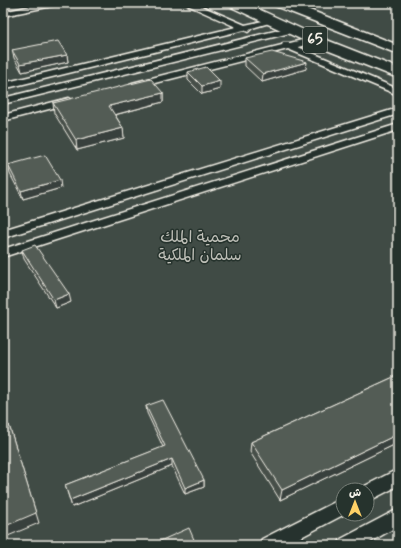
<svg xmlns="http://www.w3.org/2000/svg" width="401" height="548" font-family="Mynerve,'Playpen Sans Arabic',sans-serif">
	<style>
		.green { fill: #414b45; stroke: #9a9e96; fill-rule: evenodd }
		.lines { fill: none; stroke-linecap: round; stroke-linejoin: round }
		.minor-casing { stroke: #f4f1e8; stroke-width: 3 }
		.trunk-casing { stroke: #f4f1e8; stroke-width: 3 }
		.minor { fill: #26332d; fill-rule: evenodd }
		.trunk { fill: #26332d; fill-rule: evenodd }
		.wall { fill: #474f49; stroke: #f4f1e8 }
		.shaded-wall { fill: #39403c; stroke: #f4f1e8 }
		.building { fill: #525c55; stroke: #f4f1e8 }
		.labels { text-anchor: middle; dominant-baseline: central; stroke-width: 3; stroke-linejoin: round; paint-order: stroke }
		.shield { fill: #26332d; stroke: #b6b8b0; stroke-width: 1 }
		.shield-label { font-size: 15px; font-weight: bold; fill: #f4f1e8 }
		.park-label { font-size: 16px; fill: #bebfb7; stroke: #26332d }
	</style>
	<rect width="100%" height="100%" fill="#26332d"/>
	<filter id="ink" filterUnits="userSpaceOnUse"><feTurbulence type="fractalNoise" baseFrequency=".025" numOctaves="2"/><feDisplacementMap in="SourceGraphic" scale="8" xChannelSelector="R" yChannelSelector="G"/><feConvolveMatrix kernelMatrix="1 2 1 2 8 2 1 2 1" color-interpolation-filters="sRGB"/></filter>
	<g filter="url(#ink)">
		<path class="green" d="M3,3H398V545H3ZM343,490H367V514H343Z"/>
		<g class="lines">
			<defs>
				<path id="minor" d="M45,3H61L57,5L3,16V12Z
					M183,3H194L245,25L272,19L276,21L252,28L248,32L244,30L3,89V83L236,27Z
					M291,27L294,28V32L3,104V98Z
					M314,37L317,38V42L298,47L398,89V95L288,49L135,88L130,85L132,83L282,45L283,43H290Z
					M69,98L74,101L72,103L3,121V115Z
					M398,108V114L3,238V230Z
					M398,124V130L3,257V249Z
					M398,469V486L367,502V490H360L361,488Z
					M343,498V514H345L286,545H259L262,539Z
					M398,509V526L365,545H338L341,539Z"/>
				<path id="trunk" d="M227,3H245L319,37L398,68V78L309,43L229,6Z
					M273,3H292L398,45V54L275,6Z"/>
			</defs>
			<use href="#minor" class="minor-casing"/>
			<use href="#trunk" class="trunk-casing"/>
			<use href="#minor" class="minor"/>
			<use href="#trunk" class="trunk"/>
		</g>
		<path class="wall" d="M12,50L67,55L68,62L22,72L14,58Z
			M245,58L306,69L262,82L245,66Z
			M188,72L220,89L202,94L188,80Z
			M163,93V102L115,115L123,128L124,138L77,150L54,113L53,103Z
			M8,165L61,188L23,199L10,174Z
			M22,250L71,302L56,308L24,259Z
			M398,375V443L280,500L250,452L251,442Z
			M146,406L204,480V487L185,494L172,466L72,507L65,485L163,447L147,413Z"/>
		<path class="shaded-wall" d="M67,55L68,62L22,72L20,64Z
			M307,62L306,69L262,82L263,74Z
			M220,81V89L202,94V86Z
			M163,93V102L110,116L109,106Z
			M123,128L124,138L77,150L76,140Z
			M60,180L61,188L23,199L21,191Z
			M69,294L71,302L56,308L54,300Z
			M9,425L39,523L3,538V527Z
			M398,434V443L280,500L282,490Z
			M172,459V466L72,507L70,500Z
			M204,480V487L185,494V488Z
			M195,542V545H189Z"/>
		<path class="building" d="M58,41L67,55L20,64L12,50Z
			M272,52L307,62L263,74L245,58Z
			M206,67L220,81L202,86L188,72Z
			M151,79L163,93L109,106L123,128L76,140L53,103Z
			M45,155L60,180L21,191L8,165Z
			M35,245L69,294L54,300L22,250Z
			M398,375V434L282,490L251,442Z
			M163,400L204,480L185,488L172,459L70,500L65,485L165,446L146,406Z
			M9,425L36,513L3,527V427Z
			M189,528L195,542L189,545H151Z"/>
	</g>
	<g class="labels">
		<rect class="shield" x="303" y="27" width="24" height="26" rx="3"/>
		<g class="shield-label">
			<text x="315" y="40">65</text>
		</g>
		<g class="park-label">
			<text x="200" y="237">محمية الملك<tspan x="200" dy="18">سلمان الملكية</tspan></text>
		</g>
	</g>
	<rect width="401" height="548" fill="none" stroke="#26332d" stroke-width="16"/>
	<rect x="8" y="8" width="385" height="532" fill="none" stroke="#f4f1e8" stroke-width="1.5" filter="url(#ink)"/>
	<g transform="translate(355 502)"><circle r="19" fill="#26332d" stroke="#787f78"/>
	<path d="M0-3L7 15L0 10L-7 15Z" fill="#ffd166"/>
	<text y="-6" font-size="11" font-weight="bold" text-anchor="middle" fill="#f4f1e8">ش</text>
	</g>
</svg>
